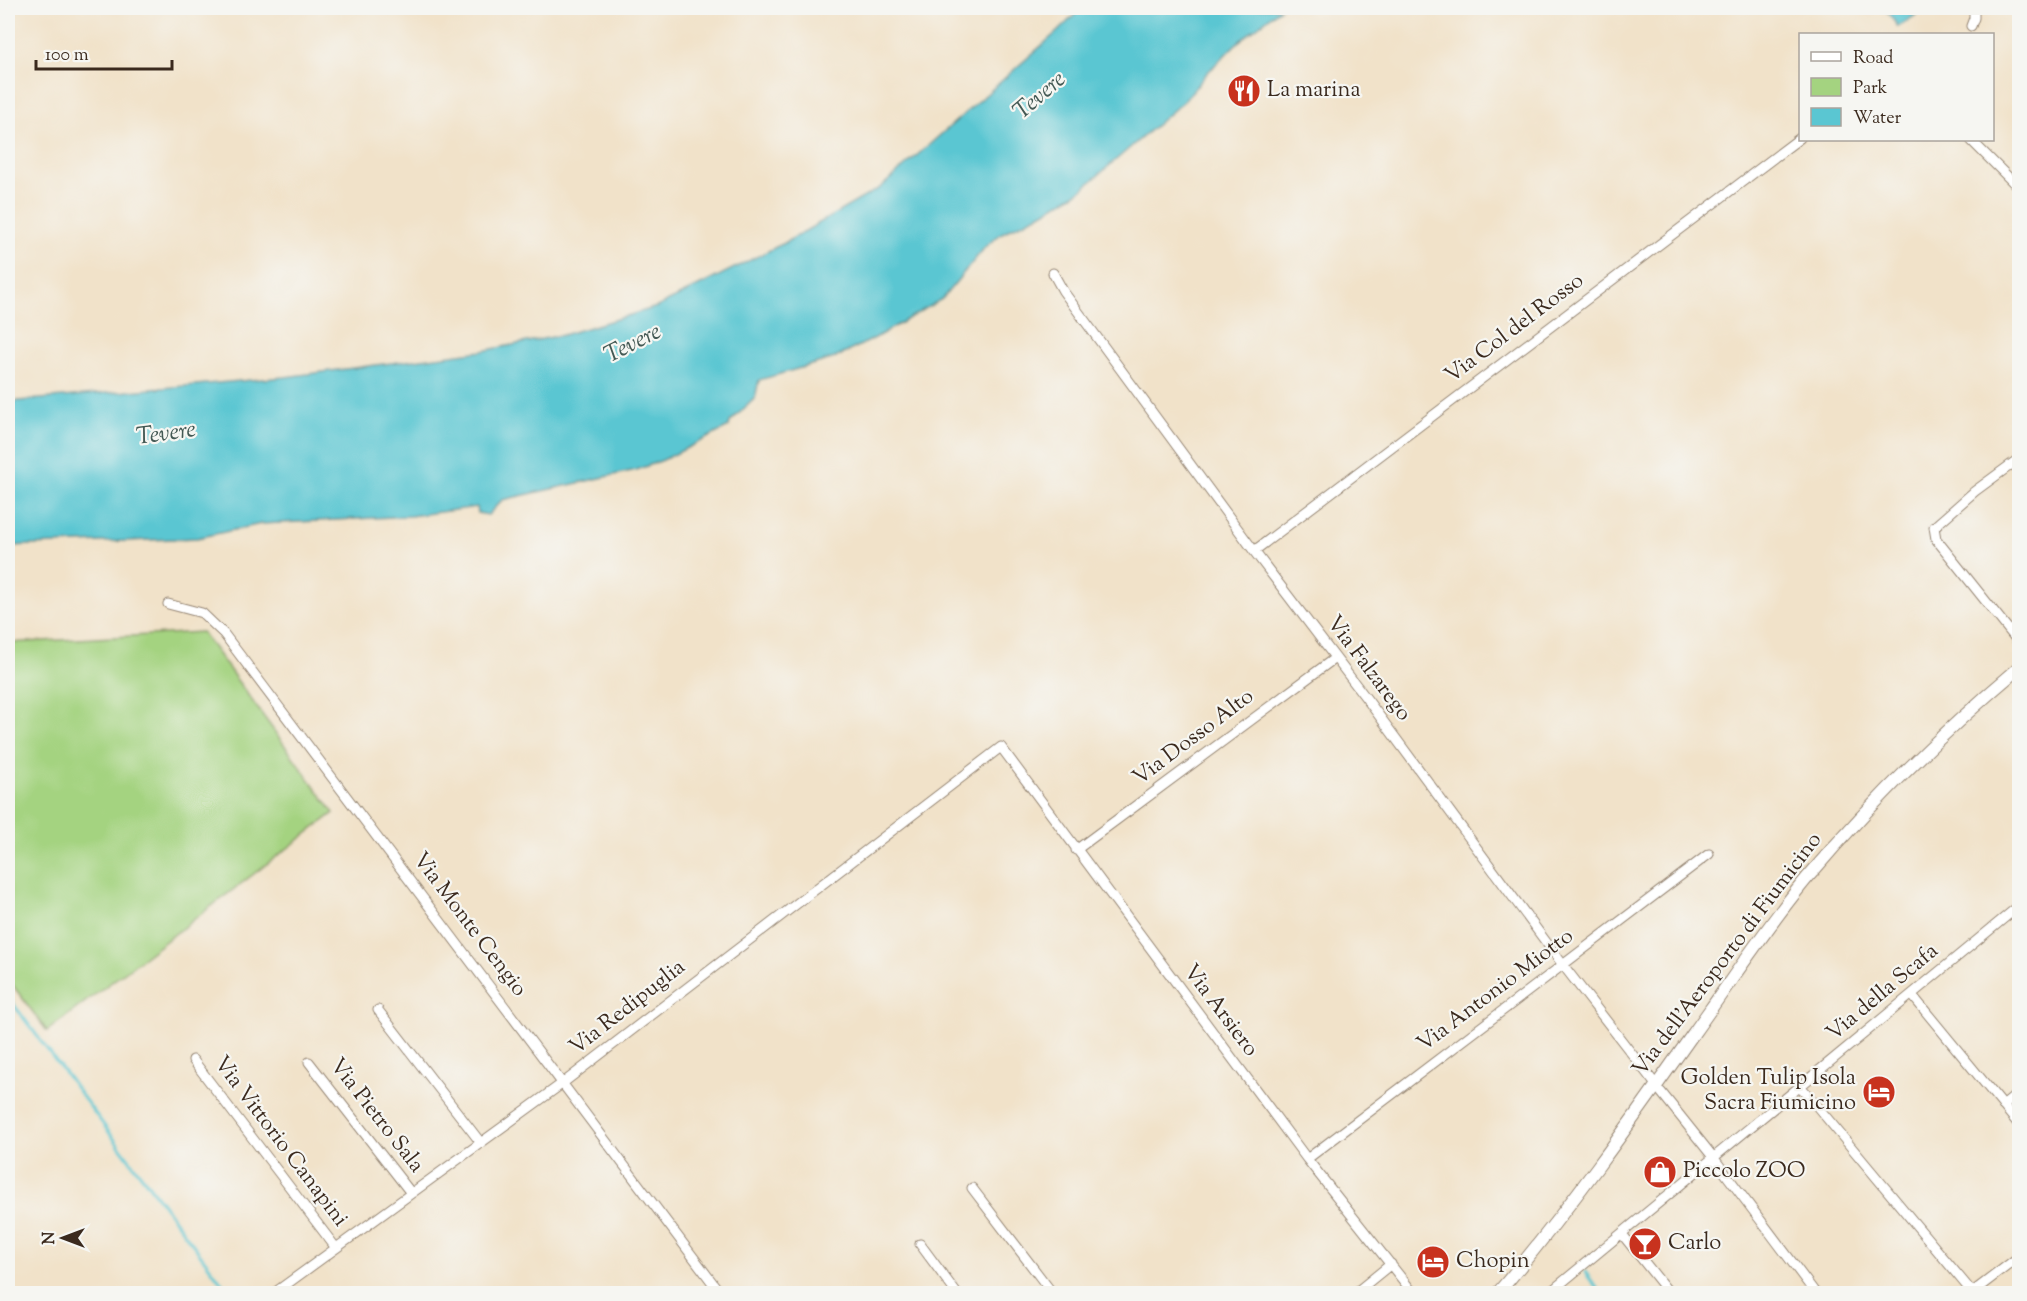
<svg xmlns="http://www.w3.org/2000/svg" width="2027" height="1301" font-family="'Sorts Mill Goudy',serif">
	<style>
		.green { fill: #a4d380; stroke: #707e4f; stroke-width: 1.5 }
		.water { fill: #5ac6d2; stroke: #4a7878; stroke-width: 1.5 }
		.lines { fill: none; stroke-linecap: round; stroke-linejoin: round }
		.stream { stroke: #5ac6d2; stroke-width: 3 }
		.minor-casing { stroke: #968674; stroke-width: 11 }
		.major-casing { stroke: #968674; stroke-width: 14 }
		.minor { stroke: #fff; stroke-width: 9 }
		.major { stroke: #fff; stroke-width: 12 }
		.labels { text-anchor: middle; dominant-baseline: central; stroke-width: 4.5; stroke-linejoin: round; paint-order: stroke }
		.poi-label { font-size: 22px; fill: #3b2a1e; stroke: #f6f6f2; text-anchor: start }
		.street-label { font-size: 22px; fill: #3b2a1e; stroke: #f6f6f2 }
		.water-label { font-size: 24px; font-style: italic; fill: #445954; stroke: #f6f6f2 }
	</style>
	<rect width="100%" height="100%" fill="#f6f6f2"/>
	<filter id="ink" filterUnits="userSpaceOnUse"><feTurbulence type="fractalNoise" baseFrequency=".0167" numOctaves="2"/><feDisplacementMap in="SourceGraphic" scale="12" xChannelSelector="R" yChannelSelector="G"/><feConvolveMatrix kernelMatrix="1 2 1 2 8 2 1 2 1" color-interpolation-filters="sRGB"/></filter>
	<filter id="wash" filterUnits="userSpaceOnUse"><feTurbulence type="fractalNoise" baseFrequency=".008" numOctaves="4" result="noise"/><feDisplacementMap in="SourceGraphic" scale="24" xChannelSelector="R" yChannelSelector="G"/><feGaussianBlur stdDeviation="1.35" result="paint"/><feColorMatrix in="noise" values="0 0 0 0 0 0 0 0 0 0 0 0 0 0 0 0 0 1.4 0 .05"/><feComposite in="paint" operator="in"/></filter>
	<g filter="url(#wash)">
		<rect width="100%" height="100%" fill="#f1e2c9"/>
		<path class="green" d="M202,632L334,813L47,1031L8,979V643Z"/>
		<path class="water" d="M1082,8H1281L1237,43L1207,73L1185,100L1080,191L1037,216L1002,233L986,246L942,299L875,338L835,358L759,380L755,398L730,422L729,427L663,460L636,470L502,500L488,515L478,513L477,507L410,516L261,524L197,538L8,546V402L285,377L482,351L563,335L657,307L788,241L880,188L1057,32Z
			M1893,8H1926L1898,27L1887,11Z"/>
		<g class="lines">
			<path class="stream" d="M8,997L230,1294
				M1585,1272L1601,1294"/>
		</g>
	</g>
	<g filter="url(#ink)">
		<g class="lines">
			<defs>
				<path id="minor" d="M1971,26L1974,18V8
					M1971,140L2020,189
					M1053,273L1063,291L1254,551L1369,702L1563,965L1656,1085
					M2020,458L1975,491L1934,527L1936,539L2020,644
					M1254,551L1800,138
					M168,604L202,613L224,634L721,1294
					M1076,850L1335,658
					M1912,995L2020,1126
					M378,1010L481,1143
					M193,1060L336,1248
					M309,1062L411,1193
					M1801,1087L1972,1292
					M1661,1092L1713,1157L1816,1294
					M2003,1106L2020,1092
					M1307,1159L1709,854
					M972,1188L1053,1294
					M1622,1234L1670,1294
					M920,1244L957,1294
					M273,1294L563,1083L1001,747L1307,1159L1414,1294
					M1354,1294L1391,1264
					M1548,1294L2020,905
					M1970,1294L2020,1256"/>
				<path id="major" d="M1497,1294C1574,1204 1642,1106 1710,1010C1741,966 1772,920 1807,878C1872,801 1943,732 2020,667"/>
			</defs>
			<use href="#minor" class="minor-casing"/>
			<use href="#major" class="major-casing"/>
			<use href="#minor" class="minor"/>
			<use href="#major" class="major"/>
		</g>
	</g>
	<defs>
		<symbol id="restaurant-disc" viewBox="-11 -11 22 22"><circle r="9.5" fill="#c8321e" stroke="#f6f6f2"/><path d="M-5-6h1v4h1v-4h1v4h1v-4h1v5L-1.5 .5V6h-2V.5L-5-1ZM5-6V6H3V1.5H1.5Q1.5-4 5-6Z" fill="#fff"/></symbol>
		<symbol id="hotel-disc" viewBox="-11 -11 22 22"><circle r="9.5" fill="#c8321e" stroke="#f6f6f2"/><path d="M-6-4.5h1.5V1H6V5H4.5V3h-9V5H-6ZM-4 0a1.8 1.8 0 1 1 3.6 0ZM.5 0V-2.5h3Q6-2.5 6 0Z" fill="#fff"/></symbol>
		<symbol id="shop-disc" viewBox="-11 -11 22 22"><circle r="9.5" fill="#c8321e" stroke="#f6f6f2"/><path d="M-5-2.5h2.3a2.7 3.5 0 0 1 5.4 0H5L5.5 6h-11ZM-1.5-2.5h3a1.5 2.3 0 0 0-3 0Z" fill="#fff"/></symbol>
		<symbol id="bar-disc" viewBox="-11 -11 22 22"><circle r="9.5" fill="#c8321e" stroke="#f6f6f2"/><path d="M-6-5H6L.8 .8V4.5H3.5V6h-7V4.5H-.8V.8Z" fill="#fff"/></symbol>
	</defs>
	<g fill-rule="evenodd">
		<use href="#restaurant-disc" x="1225" y="72" width="38" height="38"/>
		<use href="#hotel-disc" x="1860" y="1073" width="38" height="38"/>
		<use href="#shop-disc" x="1641" y="1153" width="38" height="38"/>
		<use href="#bar-disc" x="1626" y="1225" width="38" height="38"/>
		<use href="#hotel-disc" x="1414" y="1243" width="38" height="38"/>
	</g>
	<g class="labels">
		<g class="poi-label">
			<text x="1267" y="91">La marina</text>
			<text x="1856" y="1079" text-anchor="end">Golden Tulip Isola<tspan x="1856" dy="25">Sacra Fiumicino</tspan></text>
			<text x="1683" y="1172">Piccolo ZOO</text>
			<text x="1668" y="1244">Carlo</text>
			<text x="1456" y="1262">Chopin</text>
		</g>
		<g class="street-label">
			<text transform="translate(1515 329) rotate(-37)">Via Col del Rosso</text>
			<text transform="translate(1368 669) rotate(53)">Via Falzarego</text>
			<text transform="translate(1194 738) rotate(-37)">Via Dosso Alto</text>
			<text transform="translate(469 925) rotate(53)">Via Monte Cengio</text>
			<text transform="translate(1728 955) rotate(-53)">Via dell'Aeroporto di Fiumicino</text>
			<text transform="translate(1496 991) rotate(-37)">Via Antonio Miotto</text>
			<text transform="translate(1883 993) rotate(-40)">Via della Scafa</text>
			<text transform="translate(628 1008) rotate(-38)">Via Redipuglia</text>
			<text transform="translate(1220 1011) rotate(53)">Via Arsiero</text>
			<text transform="translate(376 1116) rotate(52)">Via Pietro Sala</text>
			<text transform="translate(280 1142) rotate(53)">Via Vittorio Canapini</text>
		</g>
		<g class="water-label">
			<text transform="translate(1040 96) rotate(-41)">Tevere</text>
			<text transform="translate(633 344) rotate(-27)">Tevere</text>
			<text transform="translate(166 434) rotate(-8)">Tevere</text>
		</g>
	</g>
	<rect width="2027" height="1301" fill="none" stroke="#f6f6f2" stroke-width="30"/>
	<rect x="1799" y="33" width="195" height="108" fill="#f6f6f2" stroke="#aba49d" stroke-width="1.5"/>
	<rect x="1811" y="52" width="30" height="9" fill="#ffffff" stroke="#aba49d" stroke-width="1.5"/>
	<text x="1853" y="63" font-size="18" fill="#3b2a1e">Road</text>
	<rect x="1811" y="78" width="30" height="18" fill="#a4d380" stroke="#aba49d" stroke-width="1.5"/>
	<text x="1853" y="93" font-size="18" fill="#3b2a1e">Park</text>
	<rect x="1811" y="108" width="30" height="18" fill="#5ac6d2" stroke="#aba49d" stroke-width="1.5"/>
	<text x="1853" y="123" font-size="18" fill="#3b2a1e">Water</text>
	<g transform="translate(63 1238) rotate(270)" stroke="#f6f6f2" stroke-width="4.5" paint-order="stroke">
	<path d="M0-4.5L10 22L0 15L-10 22Z" fill="#3b2a1e"/>
	<text y="-9" font-size="16" font-weight="bold" text-anchor="middle" fill="#3b2a1e">N</text>
	</g>
	<path d="M36 60v9h136v-9" fill="none" stroke="#3b2a1e" stroke-width="3"/>
	<text x="45" y="60" font-size="18" fill="#3b2a1e" stroke="#f6f6f2" stroke-width="4.5" paint-order="stroke">100 m</text>
</svg>
